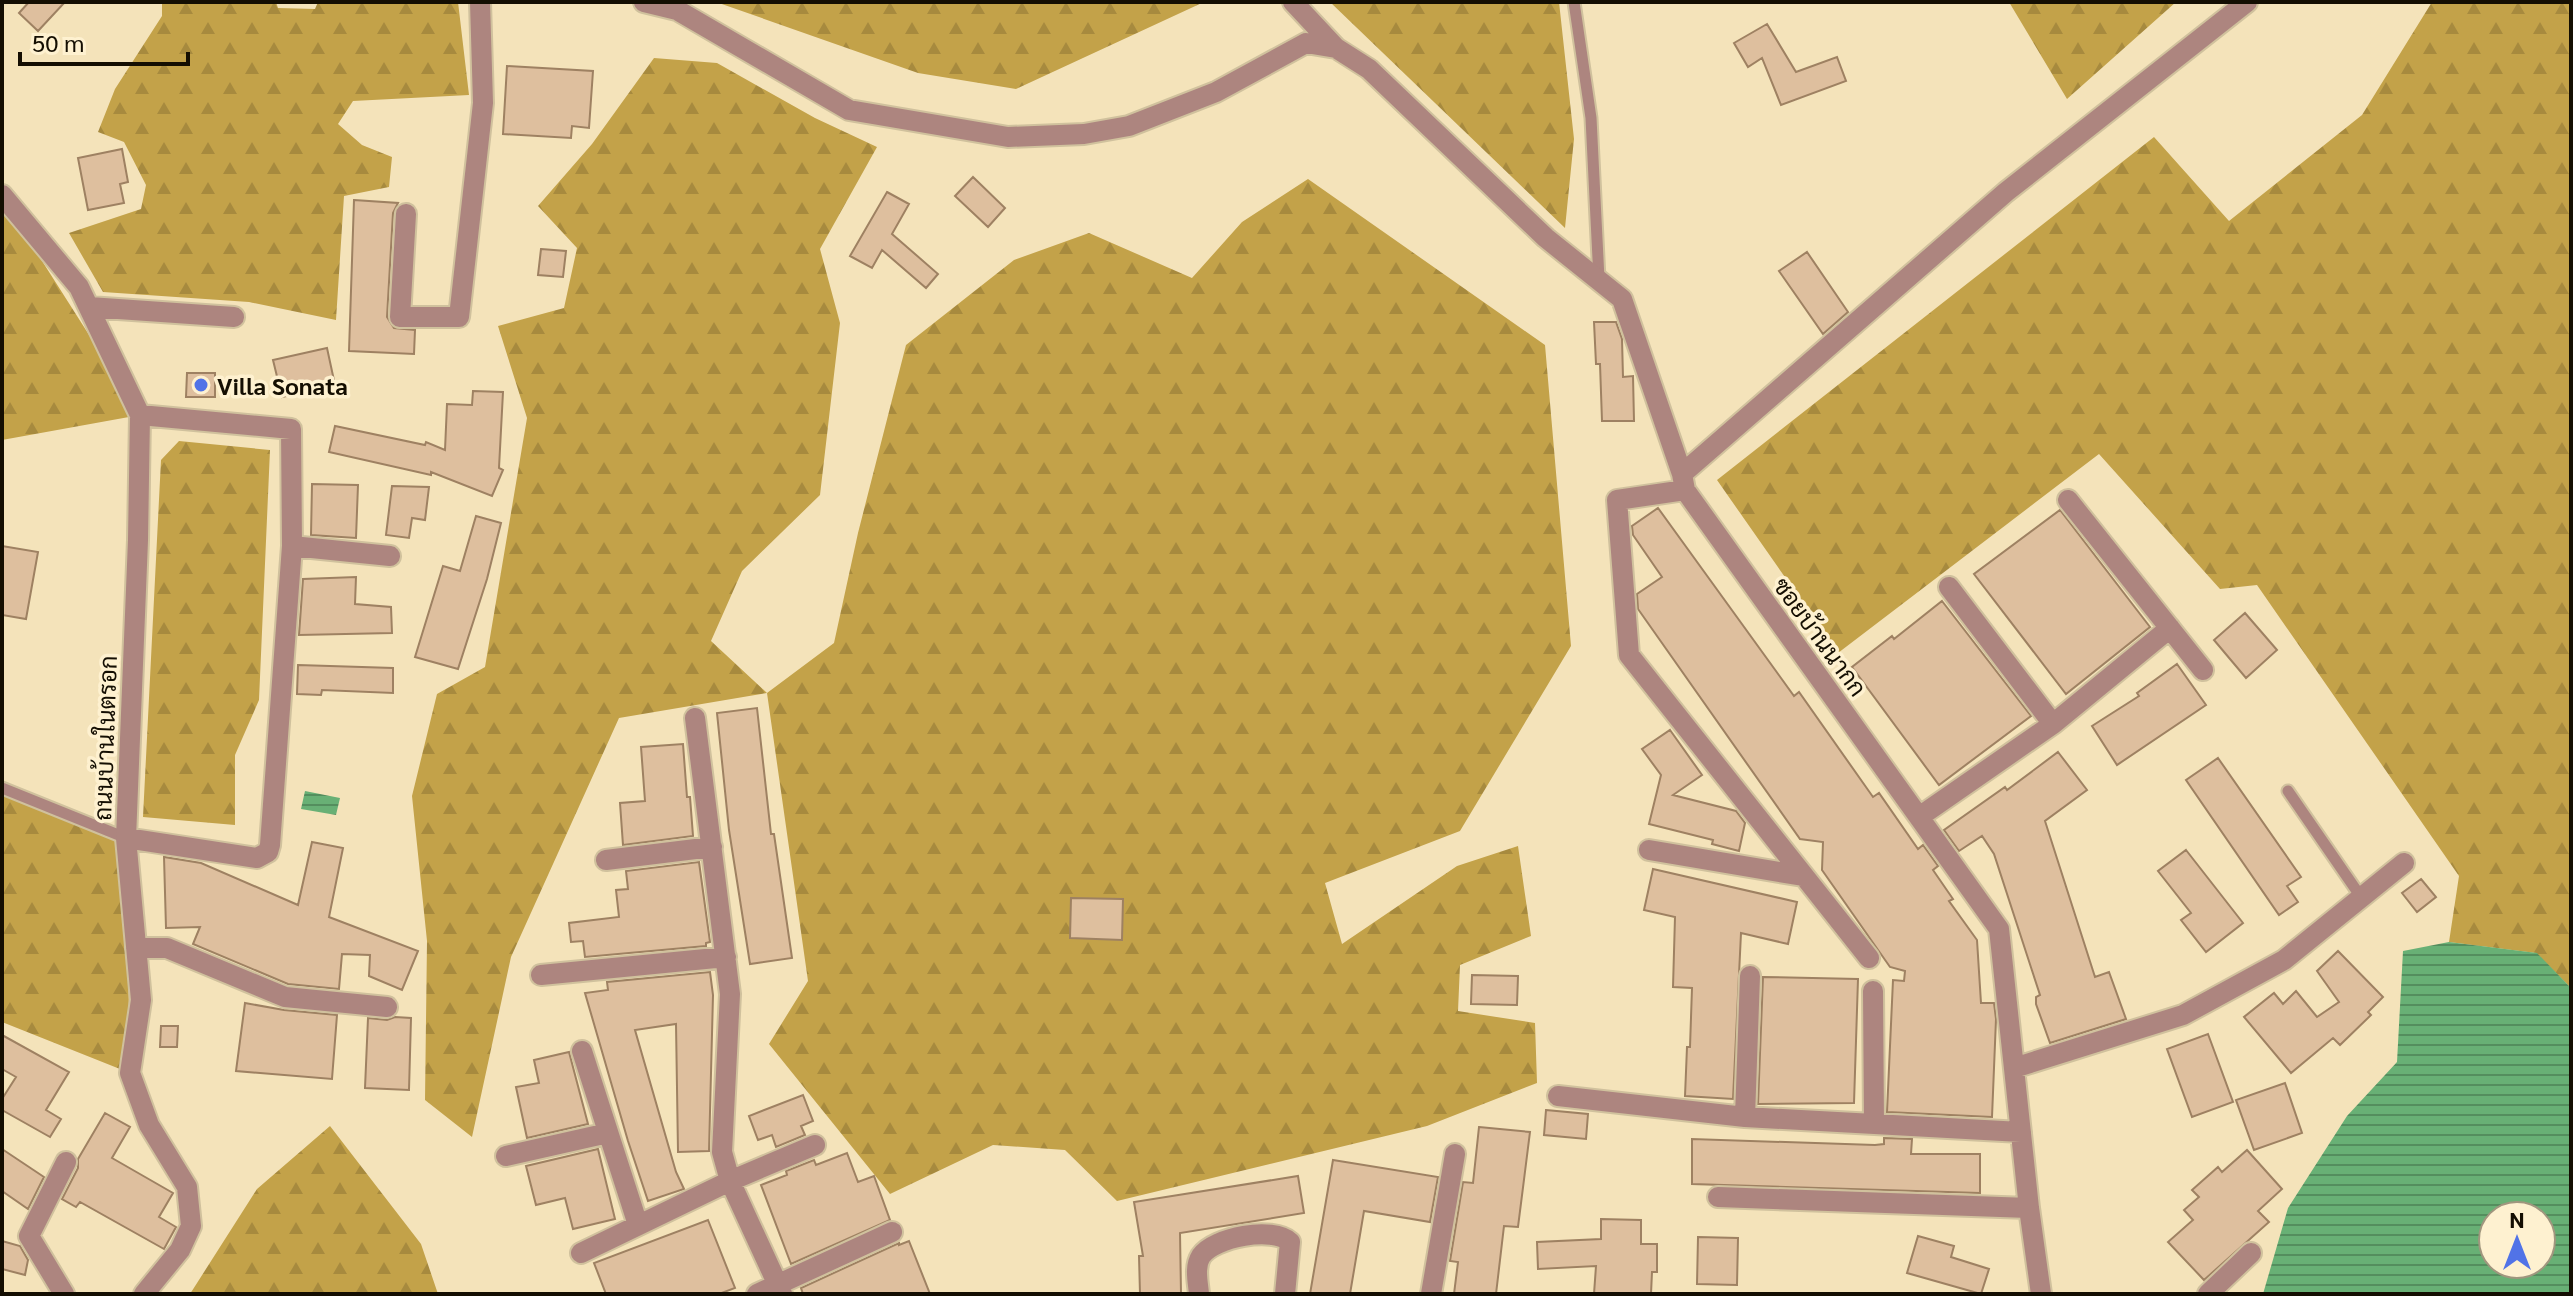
<svg xmlns="http://www.w3.org/2000/svg" width="2573" height="1296" font-family="Georgia,Sarabun,serif">
	<style>
		.forest { fill: url(#forest-firs) }
		.water { fill: url(#water-rules); fill-rule: evenodd }
		.building { fill: #debf9e; stroke: #9e8162; stroke-width: 2 }
		.lines { fill: none; stroke-linecap: round; stroke-linejoin: round }
		.lane-casing { stroke: #d0c19d; stroke-width: 15 }
		.street-casing { stroke: #d0c19d; stroke-width: 24 }
		.lane { stroke: #ad857f; stroke-width: 11 }
		.street { stroke: #ad857f; stroke-width: 20 }
		.poi-dot { fill: #5173e7; stroke: #fef1d0; stroke-width: 3 }
		.labels { text-anchor: middle; dominant-baseline: central; stroke-width: 7; stroke-linejoin: round; paint-order: stroke }
		.poi-label { font-size: 24px; font-weight: bold; fill: #140e02; stroke: #fef1d0; text-anchor: start }
		.street-label { font-size: 24px; fill: #140e02; stroke: #fef1d0 }
	</style>
	<defs>
		<pattern id="forest-firs" width="22" height="20" patternUnits="userSpaceOnUse" patternTransform="scale(2)"><rect width="22" height="20" fill="#c3a249"/><path d="M5 1l3.5 6h-7zM16 11l3.5 6h-7z" fill="#a78a3e"/></pattern>
		<pattern id="water-rules" width="6" height="5" patternUnits="userSpaceOnUse" patternTransform="scale(2)"><rect width="6" height="5" fill="#68b075"/><path d="M0 2.5h6" fill="none" stroke="#548e5e"/></pattern>
	</defs>
	<rect width="100%" height="100%" fill="#f4e3ba"/>
	<path class="forest" d="M162,2H276L278,8L315,9L318,2H458L469,95L353,101L338,124L362,145L392,157L389,187L344,196L336,320L249,302L103,292L69,233L141,209L146,185L124,142L98,132L115,89L162,16Z
		M716,2H1204L1016,89L918,73Z
		M1330,2H1559L1574,139L1565,228Z
		M2009,2H2176L2067,99Z
		M2432,2H2571V988L2536,953L2449,942L2459,876L2257,585L2220,589L2099,454L1838,653L1717,480L2154,137L2229,221L2362,115Z
		M654,58L717,63L815,118L877,147L820,249L840,323L820,495L742,571L711,641L767,693L834,643L858,533L906,345L1014,260L1089,233L1192,278L1242,222L1308,179L1545,345L1571,646L1460,831L1325,883L1342,944L1457,866L1518,846L1531,936L1460,965L1458,1011L1535,1023L1537,1083L1427,1126L1117,1201L1065,1150L993,1145L890,1194L769,1044L808,981L767,693L619,718L511,957L472,1137L425,1100L427,941L412,796L437,694L485,667L527,418L498,326L564,308L577,248L538,206L592,144Z
		M2,198L140,415L2,440Z
		M179,441L270,450L259,700L235,755V825L143,817L161,460Z
		M2,787L126,838L130,1073L2,1022Z
		M330,1126L421,1244L438,1294H190L257,1189Z"/>
	<path class="water" d="M305,791L340,798L336,815L301,809Z
		M2449,942L2537,953L2571,988V1294H2263L2288,1208L2347,1116L2397,1062L2403,951ZM2493,1216H2541V1264H2493Z"/>
	<path class="building" d="M29,2H65L38,31L19,13Z
		M1767,24L1796,72L1837,57L1846,81L1781,105L1762,58L1748,67L1734,43Z
		M507,66L593,71L589,128L572,126L571,138L503,134Z
		M122,149L128,182L120,184L124,203L88,210L78,158Z
		M973,177L1005,208L988,227L955,196Z
		M887,192L909,204L892,234L938,274L926,288L882,250L872,268L850,256Z
		M354,200L398,203L393,213L387,317L394,328L415,330L414,354L349,351Z
		M541,249L566,251L563,277L538,275Z
		M1807,252L1848,312L1823,334L1779,271Z
		M1594,322H1616L1622,339L1623,377L1633,376L1634,421H1602L1600,364H1596Z
		M327,348L335,385L282,397L273,360Z
		M187,373H215V397H186Z
		M473,391L503,392L499,468L503,470L492,496L431,472V475L329,452L335,426L425,445L426,442L445,450L447,404L472,405Z
		M312,484L358,485L356,538L311,535Z
		M392,486L429,487L425,520L412,518L409,538L386,535Z
		M1658,508L1794,696L1799,692L1873,797L1879,793L1918,849L1923,845L1938,866L1933,870L1953,899L1949,901L1977,940L1981,1003H1994L1996,1019L1992,1117L1887,1112L1893,980L1904,981L1905,971L1890,967L1822,870L1823,842L1800,839L1638,609L1637,594L1662,577L1633,535L1632,526Z
		M2060,510L2150,627L2066,694L1974,574Z
		M476,516L501,523L487,579L458,669L415,657L443,566L460,571Z
		M2,546L38,552L26,619L2,615Z
		M356,577L355,604L391,607L392,633L299,635L303,579Z
		M1942,601L2031,716L1939,785L1852,667L1892,636L1894,639Z
		M2245,613L2277,650L2246,678L2214,640Z
		M2177,664L2206,705L2117,765L2092,726L2139,696L2137,693Z
		M298,665L393,668V693L322,690L321,695L297,694Z
		M757,708L771,834H774L792,958L750,964L729,830L717,713Z
		M1670,730L1702,775L1673,795L1736,811L1745,823L1739,851L1712,844L1713,840L1649,824L1661,775L1642,749Z
		M683,744L687,797H690L693,836L623,845L620,803L645,801L641,747Z
		M2058,752L2087,790L2045,821L2095,977L2109,972L2126,1019L2050,1043L2036,1004V997L2040,995L1994,854L1982,836L1959,851L1944,830L2005,787L2007,790Z
		M2218,758L2301,877L2287,886L2298,902L2279,915L2186,780Z
		M312,842L343,848L329,917L418,951L402,990L369,976L370,955L342,954L339,989L288,984L193,944L200,927L166,928L164,857L201,863L298,905Z
		M2186,850L2243,923L2206,952L2181,920L2191,913L2158,871Z
		M699,862L710,942L706,943V946L585,957L583,941L571,942L569,923L619,917L616,890L628,889L626,871Z
		M1653,869L1797,902L1788,944L1741,933L1733,1099L1685,1096L1687,1047H1690L1692,988L1673,987L1675,917L1644,910Z
		M2421,879L2436,897L2417,912L2402,893Z
		M1071,898L1123,899L1122,940L1070,938Z
		M2338,951L2383,997L2368,1012L2371,1015L2340,1045L2333,1038L2291,1073L2244,1017L2274,993L2283,1004L2296,991L2317,1017L2339,1002L2317,971Z
		M710,972L713,995L709,1151L678,1152L676,1024L635,1030L676,1172L684,1189L648,1201L628,1141L585,993L608,990L607,982Z
		M1472,975L1518,976L1517,1005L1471,1004Z
		M1763,977L1858,979L1854,1103L1758,1104Z
		M245,1003L284,1010L337,1015L332,1079L236,1071Z
		M395,1017L411,1018L409,1090L365,1088L368,1018L387,1020Z
		M161,1026H178L177,1047H160Z
		M2208,1034L2233,1102L2192,1117L2167,1049Z
		M2,1035L69,1072L46,1110L61,1119L50,1137L2,1110V1099L16,1077L2,1069Z
		M569,1052L588,1124L527,1138L516,1087L539,1083L534,1060Z
		M2285,1083L2302,1133L2254,1150L2236,1100Z
		M803,1095L813,1121L801,1126L805,1135L776,1147L772,1135L758,1140L749,1116Z
		M1546,1110L1588,1114L1586,1139L1544,1135Z
		M105,1113L130,1127L112,1158L173,1193L159,1217L176,1227L164,1249L80,1202L76,1207L62,1199L78,1168V1159Z
		M1479,1127L1530,1132L1518,1227L1504,1226L1496,1294H1454L1458,1262L1450,1261L1463,1182L1473,1183Z
		M1884,1138L1912,1139L1911,1154H1980V1193L1692,1184V1139L1875,1145L1884,1144Z
		M2,1149L44,1177L28,1209L2,1191Z
		M598,1149L615,1219L573,1229L565,1198L536,1205L526,1166Z
		M2247,1150L2282,1189L2258,1211L2269,1222L2204,1280L2168,1242L2193,1220L2184,1210L2199,1197L2192,1190L2218,1167L2222,1172Z
		M847,1153L858,1182L874,1176L890,1220L791,1264L761,1185L787,1175L786,1171L814,1160L816,1165Z
		M1333,1160L1438,1177L1430,1222L1364,1211L1350,1294H1310Z
		M1298,1176L1304,1213L1180,1233L1181,1294H1140L1139,1256H1143L1134,1202Z
		M1601,1219L1641,1220V1244H1657V1272H1652L1651,1294H1594L1596,1266L1538,1269L1537,1242L1601,1239Z
		M708,1220L735,1288L719,1294H606L594,1263Z
		M1918,1236L1954,1246L1951,1257L1989,1269L1981,1294L1907,1273Z
		M1698,1237L1738,1238L1737,1285L1697,1284Z
		M2,1241L20,1246L28,1260L25,1275L2,1269Z
		M909,1241L930,1294H803L801,1288L899,1243V1245Z"/>
	<g class="lines">
		<defs>
			<path id="lane" d="M1574,2L1591,118L1599,279
				M2,788L126,838
				M2288,791L2361,897"/>
			<path id="street" d="M644,2L677,10L849,110L1008,137L1084,134L1129,126L1216,92L1306,43L1336,48L1369,69L1546,238L1622,299L1682,474L1685,490L1999,929L2029,1208L2041,1294
				M1293,2L1336,48
				M2,195L79,287L140,415L138,540L126,838L141,1000L130,1073L149,1125L187,1187L191,1226L180,1250L144,1294
				M406,214L400,317H459L483,103L480,2
				M89,307L234,317
				M140,415L291,429L292,546L390,556
				M1682,474L2006,192L2247,2
				M1685,490L1617,500L1629,655L1869,958
				M2068,500L2203,670
				M1949,587L2053,724
				M695,718L730,994L722,1152L730,1181L782,1294
				M1919,817L2053,724L2170,628
				M126,838L257,858L268,852L270,845L292,546
				M1649,850L1803,876
				M606,860L712,847
				M136,948H167L285,997L387,1007
				M541,975L726,957
				M1873,991L1874,1123
				M582,1051L638,1225
				M2014,1068L2183,1015L2284,960L2404,863
				M1558,1096L1745,1117L2021,1132
				M1745,1117L1750,976
				M506,1156L608,1133
				M1718,1197L2029,1208
				M581,1253L730,1181L815,1145
				M64,1294L29,1236L66,1162
				M757,1294L892,1232
				M1199,1294C1198,1282 1194,1267 1201,1256C1214,1237 1273,1226 1290,1242L1285,1294
				M1431,1294L1455,1154
				M2208,1294L2251,1253"/>
		</defs>
		<use href="#lane" class="lane-casing"/>
		<use href="#street" class="street-casing"/>
		<use href="#lane" class="lane"/>
		<use href="#street" class="street"/>
	</g>
	<circle class="poi-dot" cx="201" cy="385" r="8"/>
	<g class="labels">
		<g class="poi-label">
			<text x="217" y="385">Villa Sonata</text>
		</g>
		<g class="street-label">
			<text transform="translate(1821 636) rotate(54)">ซอยบ้านนากก</text>
			<text transform="translate(104 738) rotate(-88)">ถนนบ้านในตรอก</text>
		</g>
	</g>
	<rect width="2573" height="1296" fill="none" stroke="#140e02" stroke-width="8"/>
	<g transform="translate(2517 1240)"><circle r="38" fill="#fef1d0" stroke="#a0967e" stroke-width="2"/>
	<path d="M0-6L14 30L0 20L-14 30Z" fill="#5173e7"/>
	<text y="-12" font-size="22" font-weight="bold" text-anchor="middle" fill="#140e02">N</text>
	</g>
	<path d="M20 52v12h168v-12" fill="none" stroke="#140e02" stroke-width="4"/>
	<text x="32" y="52" font-size="24" fill="#140e02" stroke="#fef1d0" stroke-width="6" paint-order="stroke">50 m</text>
</svg>
